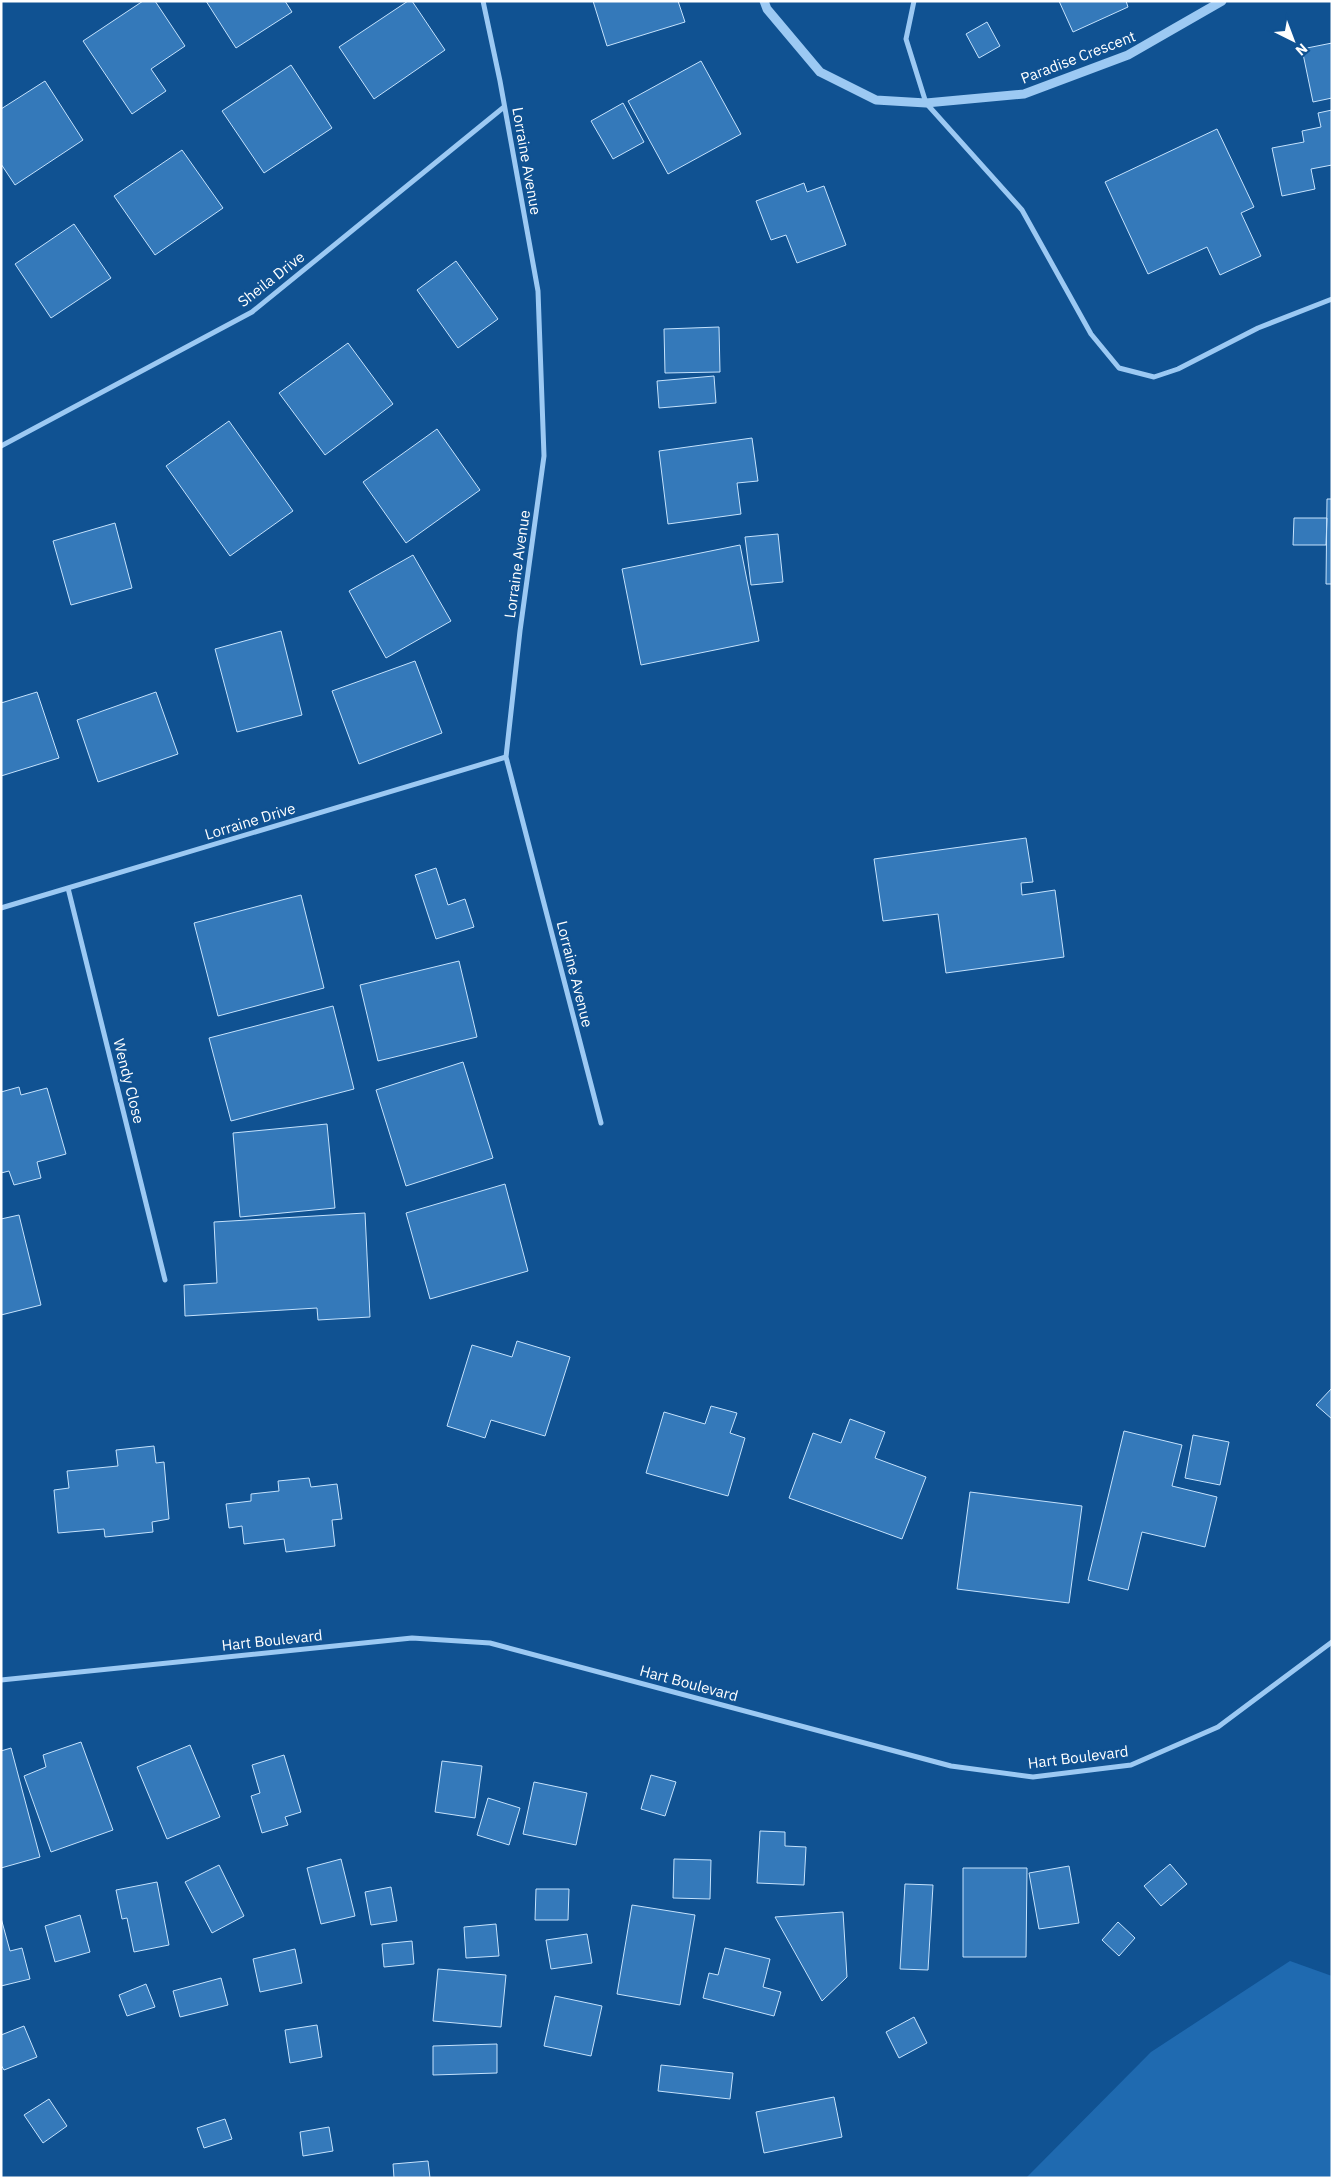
<svg xmlns="http://www.w3.org/2000/svg" width="1333" height="2179" font-family="'IBM Plex Sans',sans-serif">
	<style>
		.green { fill: #1f6ab0 }
		.building { fill: #3479ba; stroke: #c4e2fd }
		.lines { fill: none; stroke-linecap: round; stroke-linejoin: round }
		.minor { stroke: #9cc9f3; stroke-width: 5 }
		.tertiary { stroke: #9cc9f3; stroke-width: 9 }
		.labels { text-anchor: middle; dominant-baseline: central; stroke-width: 4.5; stroke-linejoin: round; paint-order: stroke }
		.street-label { font-size: 15px; fill: #fff; stroke: #105292 }
	</style>
	<rect width="100%" height="100%" fill="#105292"/>
	<path class="green" d="M1290,1961L1332,1976V2178H1026L1151,2052Z"/>
	<path class="building" d="M143,1H155L185,46L151,69L166,91L132,114L83,41Z
		M206,1H285L292,12L236,48Z
		M408,1H412L445,50L374,99L339,47Z
		M593,1H678L685,22L607,46Z
		M1059,1H1126L1128,7L1073,32Z
		M987,22L1000,46L979,58L966,34Z
		M1332,43V98L1313,102L1302,49Z
		M701,61L741,134L668,174L628,101Z
		M291,65L332,128L264,173L222,111Z
		M45,81L83,140L15,185L1,164V109Z
		M623,103L644,142L613,159L591,121Z
		M1332,110V165L1311,169L1315,189L1282,196L1272,148L1304,142L1302,131L1321,127L1318,113Z
		M1217,129L1254,207L1241,213L1261,256L1220,275L1207,247L1148,274L1105,182Z
		M182,150L223,208L155,255L114,196Z
		M804,183L807,192L824,186L846,245L797,263L786,235L771,240L756,201Z
		M74,224L111,278L51,318L15,264Z
		M456,261L498,319L458,348L417,290Z
		M719,327L720,372L665,373L664,329Z
		M348,343L393,404L325,455L279,393Z
		M714,376L716,403L659,408L657,381Z
		M229,421L293,511L230,556L166,466Z
		M437,429L480,490L406,543L363,482Z
		M752,438L758,481L737,483L741,514L668,524L659,451Z
		M1327,499H1332V584H1326Z
		M1294,518H1327L1326,545H1293Z
		M115,523L132,588L71,605L53,541Z
		M778,534L783,582L751,585L745,537Z
		M740,545L759,641L641,665L622,569Z
		M413,555L451,621L386,658L349,591Z
		M281,631L302,715L237,732L215,649Z
		M415,661L442,733L359,764L332,691Z
		M37,692L59,758L1,776V703Z
		M156,692L178,754L98,782L77,720Z
		M1026,838L1033,882L1021,883L1022,895L1055,890L1064,957L946,973L938,914L883,921L874,859Z
		M436,868L448,905L465,899L474,927L436,939L415,875Z
		M301,895L324,988L218,1016L194,923Z
		M459,961L477,1037L378,1061L360,985Z
		M333,1006L354,1089L231,1121L209,1038Z
		M463,1062L493,1158L406,1186L376,1090Z
		M19,1087L21,1095L47,1088L66,1154L37,1162L41,1178L14,1185L9,1171L1,1173V1092Z
		M327,1124L335,1208L240,1217L233,1133Z
		M505,1184L528,1271L430,1299L406,1213Z
		M365,1213L370,1317L318,1320L317,1308L185,1316L184,1285L217,1283L214,1222Z
		M19,1215L41,1305L1,1315V1219Z
		M517,1341L570,1357L545,1436L491,1420L485,1438L447,1426L472,1345L512,1357Z
		M1332,1388V1419L1316,1405Z
		M711,1406L737,1413L730,1433L745,1438L728,1496L646,1473L664,1412L705,1424Z
		M850,1419L885,1432L875,1458L926,1477L902,1539L789,1498L813,1433L841,1443Z
		M1124,1431L1182,1445L1172,1486L1217,1497L1205,1547L1142,1532L1128,1590L1088,1580Z
		M1193,1435L1229,1442L1220,1485L1185,1478Z
		M154,1446L156,1463L164,1462L169,1519L152,1522L153,1532L105,1537L104,1529L58,1533L54,1490L69,1488L67,1471L118,1466L116,1450Z
		M309,1478L311,1487L337,1484L342,1519L332,1520L335,1546L286,1552L284,1539L244,1544L242,1526L229,1528L226,1504L251,1501V1494L279,1491L278,1481Z
		M970,1492L1082,1506L1069,1603L957,1589Z
		M81,1742L113,1830L51,1852L24,1776L46,1767L43,1755Z
		M190,1745L220,1817L167,1839L137,1767Z
		M11,1748L40,1857L1,1868V1751Z
		M284,1755L301,1812L285,1817L288,1825L262,1833L251,1796L260,1793L252,1765Z
		M442,1761L482,1766L475,1818L435,1812Z
		M651,1775L676,1782L665,1816L641,1809Z
		M534,1782L587,1793L576,1845L523,1834Z
		M488,1798L520,1808L509,1845L477,1835Z
		M760,1831L785,1832V1846L806,1847L804,1885L757,1883Z
		M341,1859L355,1916L321,1924L307,1868Z
		M674,1859L711,1860L710,1899L673,1898Z
		M1170,1864L1187,1884L1161,1906L1144,1886Z
		M219,1865L244,1916L212,1933L185,1882Z
		M1069,1866L1079,1923L1039,1929L1029,1873Z
		M963,1868H1027L1026,1957H963Z
		M157,1882L169,1945L134,1952L127,1918L122,1919L116,1890Z
		M905,1884L933,1885L928,1970L900,1969Z
		M391,1887L397,1921L371,1925L365,1892Z
		M536,1889H569L568,1920H535Z
		M632,1905L695,1915L680,2005L617,1994Z
		M843,1912L847,1977L822,2001L775,1917Z
		M80,1915L90,1952L55,1962L45,1926Z
		M1,1918L10,1951L22,1948L30,1979L1,1986Z
		M1118,1922L1135,1938L1119,1956L1102,1940Z
		M496,1924L499,1956L466,1958L464,1927Z
		M587,1934L592,1963L551,1969L546,1940Z
		M412,1941L414,1964L384,1967L382,1944Z
		M725,1948L770,1959L763,1987L781,1992L774,2016L703,1998L709,1973L718,1975Z
		M295,1949L302,1983L260,1992L253,1959Z
		M438,1969L506,1975L501,2027L433,2021Z
		M221,1978L228,2005L180,2017L173,1991Z
		M146,1984L155,2007L127,2016L119,1995Z
		M555,1996L602,2006L591,2056L544,2046Z
		M914,2017L927,2043L899,2058L886,2032Z
		M317,2025L322,2057L290,2063L285,2030Z
		M24,2026L37,2057L4,2070L1,2065V2035Z
		M497,2044V2073L433,2075V2046Z
		M661,2065L733,2073L730,2099L658,2091Z
		M834,2097L842,2137L764,2153L756,2112Z
		M49,2099L67,2126L43,2143L24,2115Z
		M225,2119L232,2139L204,2148L197,2128Z
		M329,2127L333,2151L303,2156L300,2132Z
		M428,2161L430,2178H394L393,2164Z"/>
	<g class="lines">
		<path class="minor" d="M483,1L500,81L538,291L544,456L520,631L506,757L601,1123
			M914,1L906,39L926,103L1022,210L1091,334L1119,368L1154,377L1178,369L1258,328L1332,299
			M1,446L252,312L504,107
			M68,888L165,1280
			M1,908L506,757
			M1,1680L412,1638L490,1643L951,1766L1033,1777L1131,1765L1218,1727L1332,1642"/>
		<path class="tertiary" d="M764,1L767,9L820,72L876,100L926,103L1024,94L1128,55L1222,1"/>
	</g>
	<g class="labels">
		<g class="street-label">
			<text transform="translate(1078 57) rotate(-21)">Paradise Crescent</text>
			<text transform="translate(527 161) rotate(80)">Lorraine Avenue</text>
			<text transform="translate(271 279) rotate(-38)">Sheila Drive</text>
			<text transform="translate(517 564) rotate(-82)">Lorraine Avenue</text>
			<text transform="translate(250 821) rotate(-17)">Lorraine Drive</text>
			<text transform="translate(575 974) rotate(76)">Lorraine Avenue</text>
			<text transform="translate(129 1081) rotate(76)">Wendy Close</text>
			<text transform="translate(272 1640) rotate(-6)">Hart Boulevard</text>
			<text transform="translate(689 1683) rotate(15)">Hart Boulevard</text>
			<text transform="translate(1078 1757) rotate(-7)">Hart Boulevard</text>
		</g>
	</g>
	<rect width="1333" height="2179" fill="none" stroke="#ffffff" stroke-width="5"/>
	<g transform="translate(1293 40) rotate(138)" stroke="#105292" stroke-width="4" paint-order="stroke">
	<path d="M0-4L9 19L0 12L-9 19Z" fill="#ffffff"/>
	<text y="-8" font-size="14" font-weight="bold" text-anchor="middle" fill="#ffffff">N</text>
	</g>
</svg>
